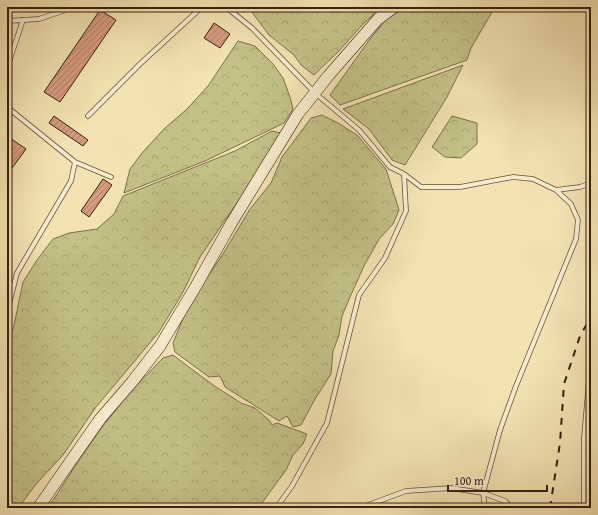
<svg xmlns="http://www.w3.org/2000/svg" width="598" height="515" font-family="'Gentium Book Plus',serif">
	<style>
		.forest { fill: url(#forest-crowns); stroke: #7c704c }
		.building { fill: url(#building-hatch); stroke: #361f12 }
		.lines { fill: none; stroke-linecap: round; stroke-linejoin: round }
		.lane-casing { stroke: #65503a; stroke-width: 5.5 }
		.secondary-casing { stroke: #361f12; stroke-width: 12 }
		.lane { stroke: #f7edce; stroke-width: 4 }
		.secondary { stroke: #f7edce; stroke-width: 11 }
		.rail { stroke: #361f12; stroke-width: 2; stroke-dasharray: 7 7; stroke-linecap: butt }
	</style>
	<defs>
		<pattern id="forest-crowns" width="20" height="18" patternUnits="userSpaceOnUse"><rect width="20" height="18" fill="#c3c187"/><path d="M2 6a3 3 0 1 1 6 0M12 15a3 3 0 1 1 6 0" fill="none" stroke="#a8a574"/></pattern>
		<pattern id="building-hatch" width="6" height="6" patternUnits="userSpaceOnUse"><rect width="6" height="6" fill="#d59b7e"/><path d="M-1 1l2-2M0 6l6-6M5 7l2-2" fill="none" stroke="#ae7e66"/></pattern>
	</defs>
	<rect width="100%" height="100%" fill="#f3e3b3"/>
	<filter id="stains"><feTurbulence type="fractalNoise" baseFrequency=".005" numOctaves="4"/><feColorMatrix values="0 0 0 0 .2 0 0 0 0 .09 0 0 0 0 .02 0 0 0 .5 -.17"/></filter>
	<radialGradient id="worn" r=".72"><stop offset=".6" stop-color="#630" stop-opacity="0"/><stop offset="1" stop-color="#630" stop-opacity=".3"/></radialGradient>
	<path class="forest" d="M249,7H382L364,23L337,53L314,75L301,65L294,55L269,35L254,15Z
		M405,7H495L471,48L467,60L340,105L330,95L370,39L385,21Z
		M238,41L255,46L273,64L283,78L290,97L293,109L284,123L251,139L205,161L124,193L130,169L142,153L164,129L187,109L208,86Z
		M463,65L447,97L405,165L392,160L369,129L343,109Z
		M322,115L338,123L357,135L386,169L399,210L393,224L379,239L364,266L350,297L342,316L339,335L333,351L331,374L315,399L301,425L293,427L287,416L279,421L225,387L220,376L209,377L175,352L173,343L184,316L194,297L223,254L250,209L271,183L282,157L311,118Z
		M452,116L477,123V144L461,158L445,157L432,147Z
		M272,131L281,133L250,185L225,220L200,257L183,292L159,332L96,407L63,455L37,483L18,508H7V339L13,330L23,282L37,260L53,239L69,233L97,229L114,214L123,196L235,151Z
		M173,355L213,385L241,403L255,408L269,420L272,425L277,423L307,434L303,444L293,455L286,470L259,507L258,508H46L54,499L77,463L100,430L130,392L163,358Z"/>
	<path class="building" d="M100,10L116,20L60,102L44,92Z
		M214,23L230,34L220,48L204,38Z
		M54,116L88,140L83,146L49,123Z
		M7,136L26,149L7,175Z
		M103,179L112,185L89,217L81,211Z"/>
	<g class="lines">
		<defs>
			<path id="lane" d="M226,7L252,28L315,93L359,130L390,167L404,174L421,187H460L513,177L533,179L556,190L571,204L578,220L576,239L516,386L500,430L483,493L485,508
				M7,21L39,19L74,7
				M7,68L23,20
				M7,107L75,162L111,177
				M88,116L141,63L202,7
				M556,190L580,187L591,183
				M7,312L17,273L71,181L75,162
				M276,508L292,486L327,423L359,295L385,258L406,211L404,174
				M360,508L406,491L451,488L483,493L505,501L512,508
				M584,508V438L591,356"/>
			<path id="secondary" d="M38,508L100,419L132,382L160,346L196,286L232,222L298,114L329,75L378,19L394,7"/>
		</defs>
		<use href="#lane" class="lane-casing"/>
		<use href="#secondary" class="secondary-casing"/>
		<use href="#lane" class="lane"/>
		<use href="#secondary" class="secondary"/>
		<path class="rail" d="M550,508L560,443L564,384L580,336L591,317"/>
	</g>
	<rect width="598" height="515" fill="none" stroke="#f3e3b3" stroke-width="24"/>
	<rect x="8" y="8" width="582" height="499" fill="none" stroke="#361f12" stroke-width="2"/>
	<rect x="12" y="12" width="574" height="491" fill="none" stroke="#361f12"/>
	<path d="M448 485v6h99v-6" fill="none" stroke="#361f12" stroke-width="2"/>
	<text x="454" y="485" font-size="12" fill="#361f12" stroke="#f7edce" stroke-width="3" paint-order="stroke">100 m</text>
	<rect width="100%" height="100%" filter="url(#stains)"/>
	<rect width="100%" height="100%" fill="url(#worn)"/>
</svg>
